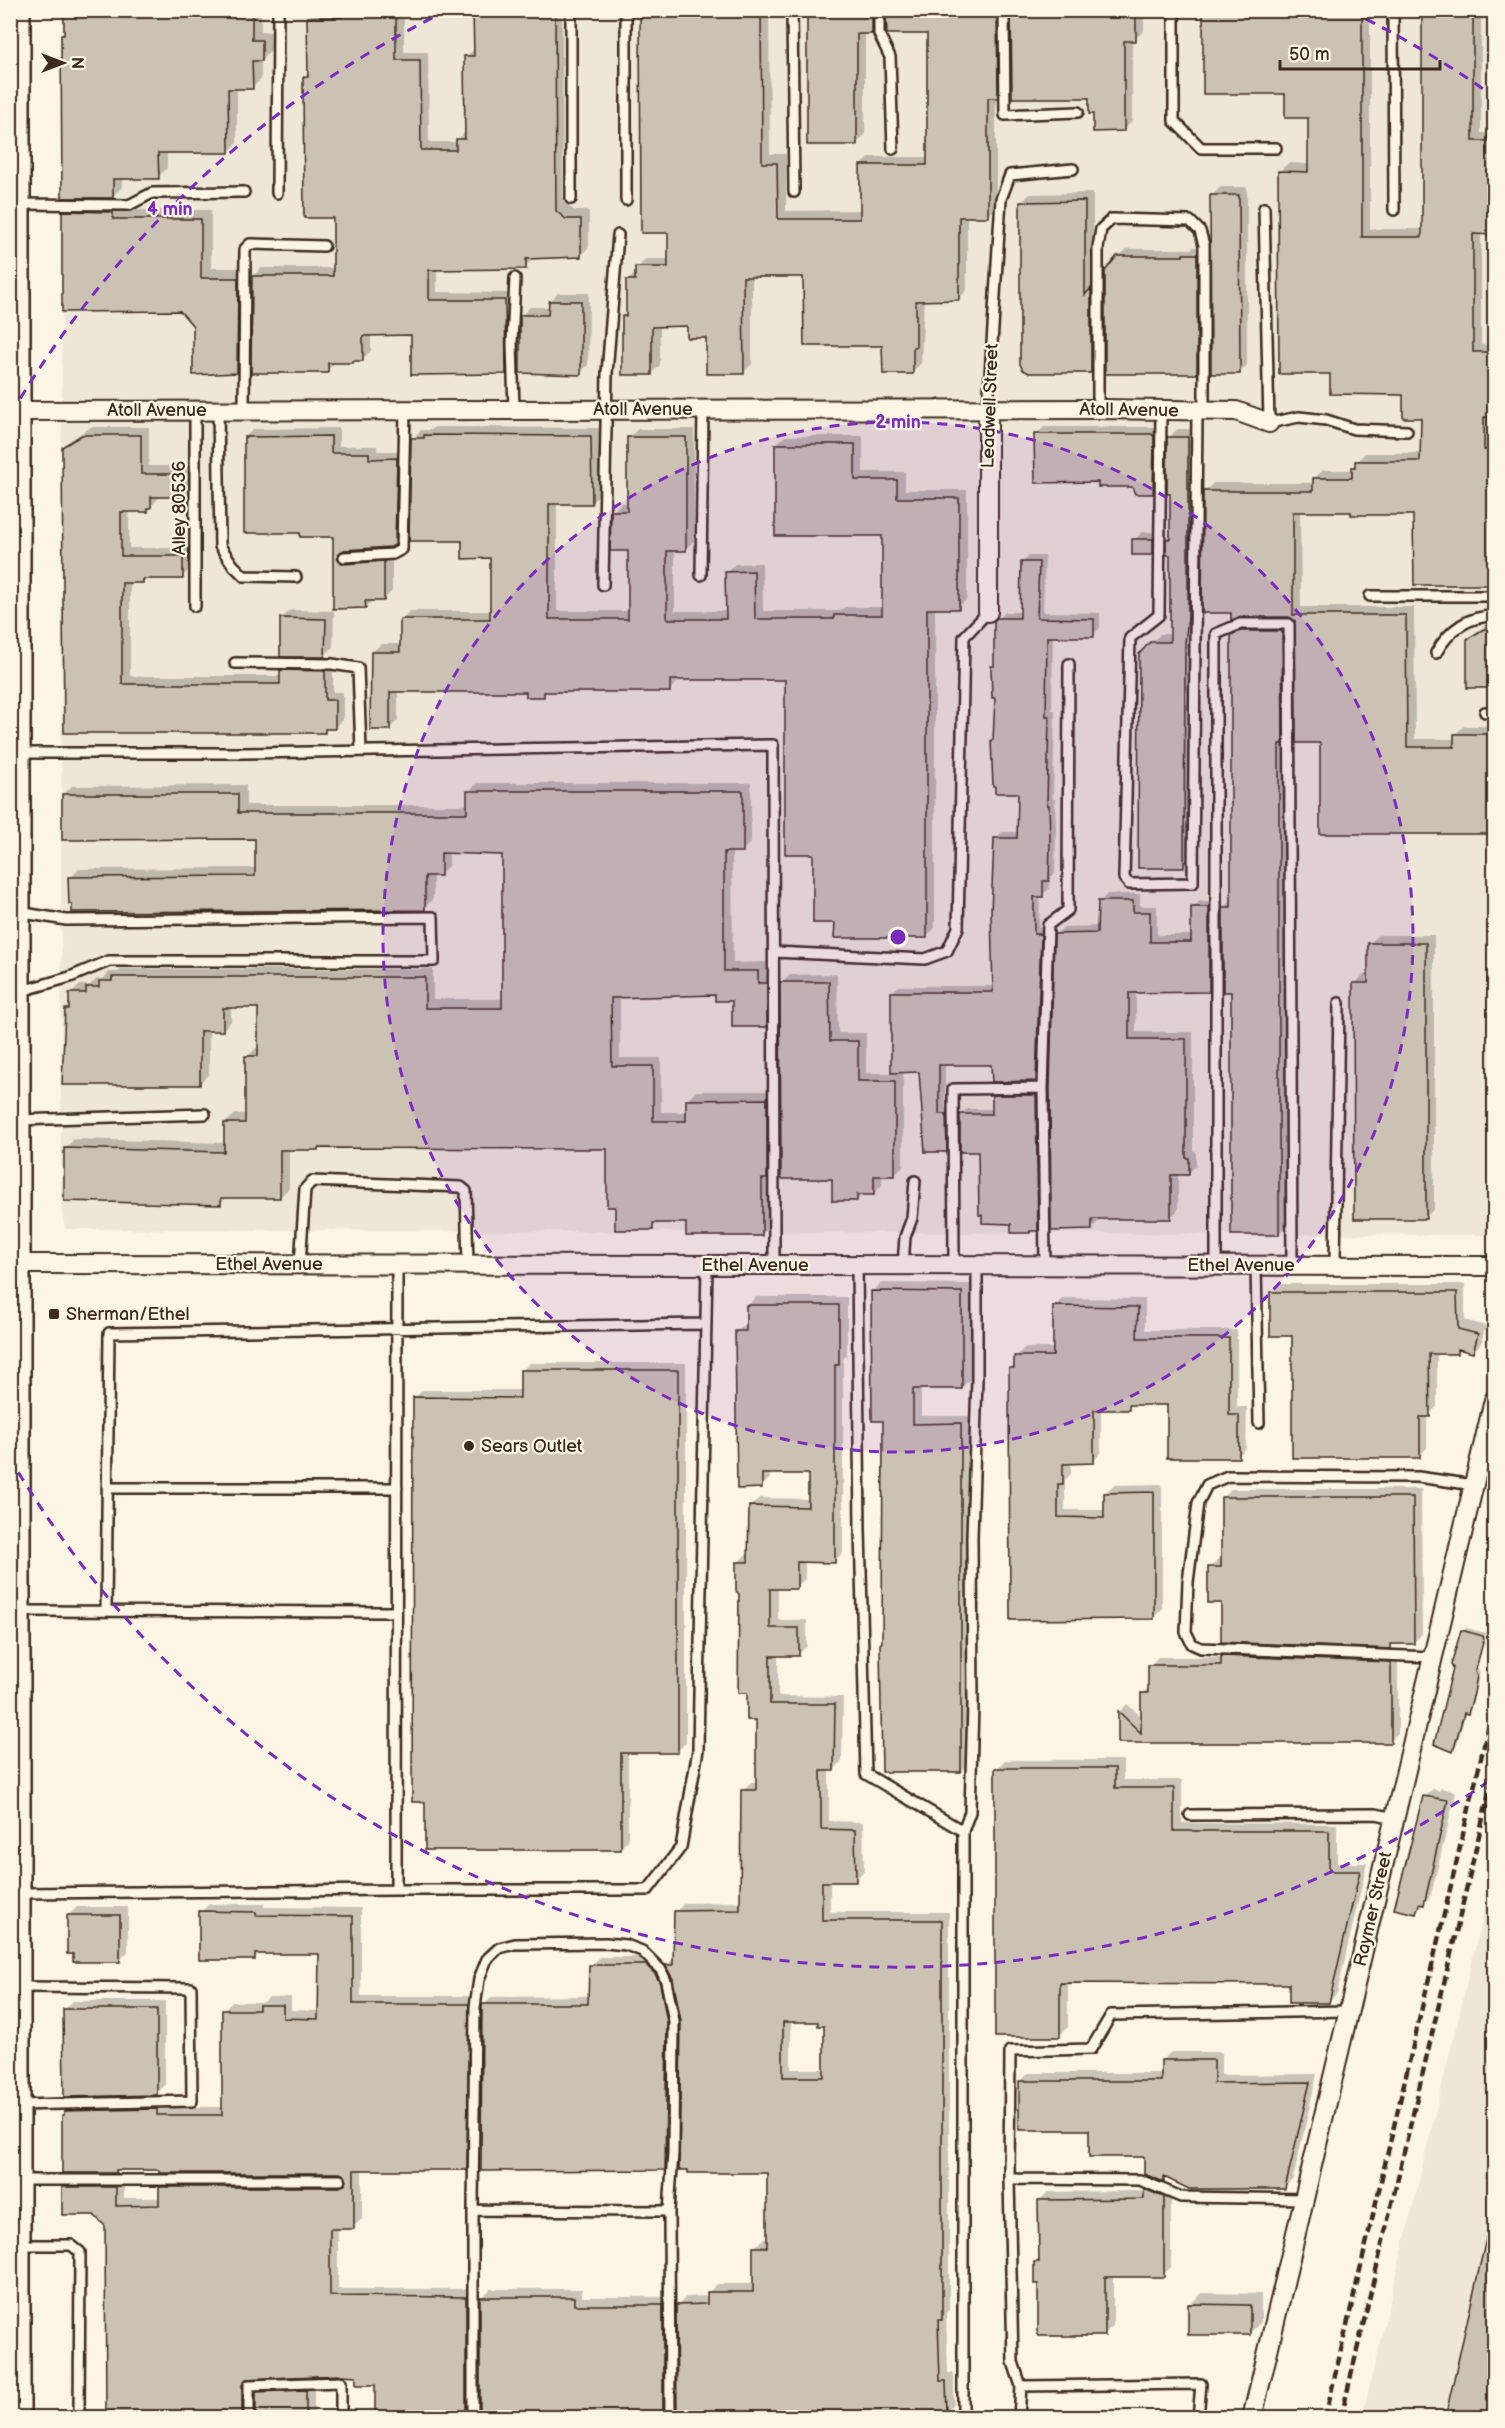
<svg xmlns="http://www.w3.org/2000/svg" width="1505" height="2428" font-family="'Balsamiq Sans',sans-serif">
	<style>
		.built { fill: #eee6d6 }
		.shadow { fill: #0003; fill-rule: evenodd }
		.building { fill: #ccc2b3; stroke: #3b2a1e; stroke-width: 1.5; fill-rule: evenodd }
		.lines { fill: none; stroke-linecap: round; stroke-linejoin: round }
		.service-casing { stroke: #3b2a1e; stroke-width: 14 }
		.minor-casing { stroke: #3b2a1e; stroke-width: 22 }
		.primary-casing { stroke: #3b2a1e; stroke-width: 32 }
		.service { stroke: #fcf5e5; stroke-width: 9 }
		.minor { stroke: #fcf5e5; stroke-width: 18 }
		.primary { stroke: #fcf5e5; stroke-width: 27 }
		.rail { stroke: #3b2a1e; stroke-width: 4.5; stroke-dasharray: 9 4.5; stroke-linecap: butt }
		.ring { fill: none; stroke: #7b2cbf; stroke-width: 3; stroke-dasharray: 10 8 }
		.poi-dot { fill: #3b2a1e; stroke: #fcf5e5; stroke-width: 2 }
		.labels { text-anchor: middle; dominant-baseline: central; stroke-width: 4.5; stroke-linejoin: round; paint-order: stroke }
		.street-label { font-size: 18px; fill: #3b2a1e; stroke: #fcf5e5 }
		.poi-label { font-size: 18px; fill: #3b2a1e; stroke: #fcf5e5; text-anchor: start }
		.centre { fill: #7b2cbf; stroke: #fcf5e5; stroke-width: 3 }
		.ring-label { font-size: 18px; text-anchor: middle; font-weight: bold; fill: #7b2cbf; stroke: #fcf5e5; stroke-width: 4.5; stroke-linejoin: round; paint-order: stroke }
	</style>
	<rect width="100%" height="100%" fill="#fcf5e5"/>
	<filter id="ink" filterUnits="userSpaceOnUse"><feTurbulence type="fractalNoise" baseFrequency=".0167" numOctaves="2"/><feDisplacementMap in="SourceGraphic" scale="12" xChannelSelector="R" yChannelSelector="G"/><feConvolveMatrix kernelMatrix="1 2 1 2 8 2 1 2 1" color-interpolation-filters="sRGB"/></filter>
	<g filter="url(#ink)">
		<path class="built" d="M62,11H1494V1226L1487,1235L65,1229L61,1207Z
			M1494,1870V2417H1362Z"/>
		<path class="shadow" d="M66,10H261V31L271,32V50L261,59V79L252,88H237V143L228,152H167V168L158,177H122V187L112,197L62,36L66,32Z
			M316,10H404V52H428L429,142H457L466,130V57L475,48V21H460V10H562L563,202L575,211H589V247L580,256L534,258L525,267L437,269V292L513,293L514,365L505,373L412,334H371V351L362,359H355L353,362H335L327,371L253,276L261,268H334V216L304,77L309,72V18Z
			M641,10H769L770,154H786V211L862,210L861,166L870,157H929V33L887,10H1006V88L996,97V207L987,216H967V290L958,299H924L921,363L912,372L884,344L805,275L752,276V364L743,373L707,337L689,325H660V365L651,374L624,317L627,313V281L637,272V268L646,259H670V232Z
			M808,10H881V24L872,33H865V135L856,144Z
			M1013,10H1144V31L1135,39H1132V121L1124,130L1094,113L1090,96L1012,12Z
			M1204,10H1370V229H1424V10H1481V133H1494V233H1481V345H1494V416H1492V442H1494V583H1415V514L1300,510L1301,607H1414L1415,739H1455V734L1464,726H1494V832H1321V742L1296,619L1205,492L1213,483H1314V479L1323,470H1354L1357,462L1365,453H1421L1422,417L1404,393L1331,372L1280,171L1288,163L1309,164V116Z
			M1220,187H1247V365L1239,373L1212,196Z
			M1093,193V288L1099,282V363L1091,371L1022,202L1030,194Z
			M73,202H122V210H211V268H248L247,361L237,371L181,309L63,212Z
			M1193,247H1205V364L1197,372L1118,257L1127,249H1191Z
			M558,293H589L588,365L580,373L522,315L530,307H550V302Z
			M91,427H149V466H192V487L183,495H159V498L147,510H129V548H190V569L182,577H147L143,582H130V676H281V671L290,662L333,663V692H343V719L335,727H328L324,731L65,732L63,447L72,439Z
			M434,427L599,428L600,494L591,502L557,503V611H630V549L613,512L621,503H629V437L638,429H694V541L685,549H675V611H727L726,573L735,564L762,563L763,611H840L845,607H883L884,535L776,444L785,436H863V472H905V490H967V599L958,607H935V928L926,937L837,922L815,853L787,678H678V682L669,690H549L543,695L528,690L398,691V720L389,729L372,652L381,644H401V620L410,611H491V557L464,540L413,439L421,430H431Z
			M1044,427H1161V484L1153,493L1133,485L1099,481L1036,435Z
			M339,428V446H377V451H405L403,535L394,544L345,549L347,553L392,554V591L383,600H373L365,607H335L334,536L245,437L254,429Z
			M1177,429H1196L1192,858L1184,867L1151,643L1160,634H1171V554L1168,540L1172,536L1169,438Z
			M1142,532H1161V545L1152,554L1134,540Z
			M1029,556H1045L1043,612L1100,613V628L1093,635L1053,636L1052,710H1055L1053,799H1055L1056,831L1055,873L1049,879V889L1040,896L1039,928H1047L1042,1073L1036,1080L993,1063H945V1108H952L953,1143L946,1150L920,1071H903V1166L894,1175H882V1185L873,1194H863L857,1200L833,1177L782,983L790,975L837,974L838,1033H866V1073H893L892,992L899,986H995L996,838L1002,832H1019V792L992,740L995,738L996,697L992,667L996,663V622L1005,612H1021L1022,563Z
			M290,610L334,611L333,647L324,656L281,619Z
			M1494,621V689H1489L1469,640L1477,631Z
			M1290,623L1287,737V1225L1279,1233L1233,991L1224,908L1233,899V635L1242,627Z
			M477,783H751V842L742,851H732L733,963L766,962V974H775V1017L766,1025L733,999L716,994L620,996V1058H661V1112H687V1100L696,1091H775L770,1226L761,1235L688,1221H660L652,1228L616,1206L609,1147H320L318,1149H289V1188L280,1197H227L221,1203L66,1148L74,1139L226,1143V1123L235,1114H247V1057L256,1048H259V1006H231V1021L222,1030H209V1074L200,1083L66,1010L71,1005V994L80,985H90L97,979H103L109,972H118L122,969H433V999H503L504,853L449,851V865L440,874H433V899L424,908L70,878L79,869L257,868V837L63,795L72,786L246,785V805H469V792Z
			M1107,894H1140V906H1157V935H1192V908L1200,901H1216V983L1209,991H1136V1032H1193V1151H1196V1166L1188,1173H1178V1210L1170,1218L1099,1217V1221L1092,1228L1056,934L1064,927L1099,926L1100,902Z
			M1378,935H1434V1209L1426,1217L1355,984L1363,975H1369V944Z
			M1041,1090L1043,1224L1037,1229H1032L1029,1232L1012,1222L961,1114L967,1109H993V1096L999,1091Z
			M881,1283L970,1284V1380L961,1388H921V1416H969V1762L961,1771L882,1644L884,1607V1419L873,1291Z
			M1280,1284H1465V1320L1486,1326L1481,1343L1473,1352L1461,1349L1457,1353H1437V1407L1427,1415V1448L1419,1456L1294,1334L1271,1292Z
			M756,1297H847V1355L843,1359V1553L834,1561H805V1579L796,1587L778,1588V1620H807V1646L798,1655H778V1696L843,1697L842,1761L834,1770H829V1821L863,1822L864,1871L855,1880H830V1912H949V2310L946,2313L948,2373H954V2404L946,2412H931V2418H377V2384L358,2374L250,2378V2409L257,2416V2392L266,2384L314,2382V2418H107V2225L63,2187L72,2179H124V2198H161V2187L169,2179H348L347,2175L340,2172L161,2169H119L116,2172L65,2114L74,2103L165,2101V2107H223V2011L232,2002H264L269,1997H291V2010L320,2011V1953H260L255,1958L201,1912L209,1904H264V1907L361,1908V1996H476L475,2160L466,2169H362V2219L353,2227H338V2289H474V2409L478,2415L481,2416V2298L490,2289H582V2297H671V2409L675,2415L678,2416V2305L686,2297L708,2296V2293L717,2284H755V2247L763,2239H768V2171L682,2021L674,1979L667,1965L675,1957L676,1912L684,1903L741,1902L742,1791L751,1782H757V1718L748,1692L738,1563L746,1554H750V1507L759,1498L810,1499V1472H770V1478L761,1487L736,1332L747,1323V1306ZM819,2020L825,2024V2069H791V2021Z
			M1063,1298L1145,1299V1330H1237V1407H1247L1246,1448L1238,1456L1168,1403H1133L1128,1408H1101V1453L1093,1462H1071V1474L1065,1480V1510H1105V1493L1114,1485L1162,1484V1609L1154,1617L1012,1618L1011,1368L1016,1363V1357L1024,1348H1055L1054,1307Z
			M530,1363H686V1743L677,1751H628V1840L620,1849L426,1801L414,1398L423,1390H521V1371Z
			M1231,1489H1421L1422,1634L1413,1643H1394L1390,1647L1222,1602L1210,1568L1218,1559H1222V1498Z
			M1466,1628L1486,1633L1477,1668L1480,1672L1471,1709L1466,1712L1456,1747L1452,1750L1463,1631Z
			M1231,1648L1398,1654V1733L1390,1741L1119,1742V1712L1127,1704L1143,1718V1694L1149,1687V1666L1158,1657H1222Z
			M1005,1760H1123V1780H1182V1823L1337,1824V1863H1367L1337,1993L1328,2002L1290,1982H1068V2027L1059,2036L997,1769Z
			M1441,1788L1456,1792L1431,1895L1416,1913L1396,1908L1424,1797L1433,1789L1439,1791Z
			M77,1907H128V1952L119,1961L68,1916Z
			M599,1957H655L663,1965L667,1974L675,2012L673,2160L664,2169L484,2005L492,1997L590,1996L591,1966Z
			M73,2001H165V2085L157,2094L64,2010Z
			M1171,2052H1221V2075L1317,2074L1293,2179L1284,2188L1167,2177L1163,2181L1145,2156L1090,2128L1021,2081L1029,2073H1162V2060Z
			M1494,2140V2180L1485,2178Z
			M1153,2181L1171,2189V2267L1163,2275L1113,2276V2326L1104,2334L1040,2283L1035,2263L1040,2258V2200L1048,2192L1145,2191Z
			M1494,2209V2418H1446Z
			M1201,2293L1261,2294V2322L1249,2334L1190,2305Z"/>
		<path class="building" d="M64,10H252V40H262V61H252L253,89H228L229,153H158L159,179H113V198H62L61,35H64Z
			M473,10H555L556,211L566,219H581V257L526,259V269L429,270V300H505L506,374L411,375V335L363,336V361H353V363H328V373H251L252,276H333V218H304L303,77H308L307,17H342V12L363,11V16H396V60H420L421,150H456V139H465L464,56H474Z
			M640,10H761L762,163H777L778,219H860V165H927V34H887L886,10L997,11L998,98H988V217H959V300L916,301V347H913V374H883L882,346H804L803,277H743L744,374H706V338H687V326L652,327V375H622V316H626V280H635V267H668V233H641Z
			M807,10H872V34H857V145H807Z
			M1136,10V41H1124V131L1093,132V114H1089V98H1012L1011,11Z
			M1203,10H1362V237H1422V10H1473V141H1494V235L1473,234V352H1494V417H1484V450H1494V585H1414L1413,515H1351V512H1293V615H1406L1407,747H1454V734H1493L1494,834H1320V743H1296L1295,621L1289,617H1240L1231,620V613H1202L1203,491H1313V478H1352V467H1355V461H1420L1421,418H1403V395L1330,394V374H1279L1278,171L1308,172V118H1285V94H1203Z
			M1210,195H1239L1240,374H1211Z
			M1085,201V295L1091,288V373H1029L1023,370L1020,364V202Z
			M62,211L113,212V219H201V278H238L237,373L193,375V326L180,311L62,312Z
			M1183,254H1197V374H1105V271L1117,256H1183Z
			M549,301H581V375L520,373V315H548Z
			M1034,434H1152L1154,437L1153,494H1135L1132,487H1098V482L1035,483Z
			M82,435H141V474H184V497H151V508H148V512H121V556H183V579H143V583H122V684H280V670L325,671V700H335V729H325V733H64L62,447Z
			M424,435L591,436L592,504H549V619H628V551H610L611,511H627V437H686V551H667V619H726L725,572L754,571L755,619H834V615H882V536H775V444H855V480H897V498H959V609H927V938H834L835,923H813V854H785V680H670V692H544V697H526V692H390V730H370L371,652H400V619H490V558L462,559V541H409L411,438H424Z
			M331,436V453H369V459L397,458L395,545L391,547L344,550L338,555V560L344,564L384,561V601H365L366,608L333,609V537H300V533H244V437Z
			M1167,437H1188V617L1185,643L1184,868H1138L1139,654L1150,642H1170V555H1166V539H1170V494H1167Z
			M1132,539H1153V555H1132Z
			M1021,562H1039L1037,618L1094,619V637H1047L1046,716H1049L1047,805H1049L1050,839L1049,881H1043V897H1034V934H1041L1036,1081L992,1082L991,1065H939V1114H946L947,1152H925L919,1072L891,1073V992H993L991,913L994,838H1017L1018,793H995V786H993L991,740H993L995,698H992L991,666H994V621L997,618H1020Z
			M280,618L326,619L325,657H280Z
			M1484,629H1494V688H1467V639Z
			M1241,631H1282L1283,744H1279V1235H1231V992H1223V907H1231V635Z
			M467,791H743V852H724V971H758V983H767V1027H732V1001H715V995L611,998L612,1066H653V1121H686V1100L767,1099V1179H762V1236H686V1223H653V1230H615V1207H607V1149L318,1148V1150H280V1198H221V1205L64,1201V1148L224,1152V1123H245V1056H258V1008H223V1031H200V1085H62L65,1009H69V993H86V987H99V981H112V977H425V1008H502V855L441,853V876H425V910L72,912V904H69L68,877L255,876V839L62,840V794H238V813H467Z
			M1098,901H1133V912H1150V942H1191V907H1209V992L1129,993V1039H1186V1158H1189V1175H1171V1219H1092V1230L1051,1231L1050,1088L1054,934L1097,933Z
			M1368,943H1426V1219H1354L1353,983H1368Z
			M780,982H829L830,1041H858V1081H895V1176H874V1195H857V1201H832V1179H781Z
			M992,1095H1036L1038,1231H1030V1233H1011V1224L982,1223V1215H979L978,1152H960V1114H992Z
			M871,1291L962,1292V1389H913V1424L961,1423V1772H882L880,1644L882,1642L883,1421H872Z
			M1270,1292H1457L1458,1329L1478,1334L1473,1353L1458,1349V1354H1429L1430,1417H1420V1458H1292V1336H1270Z
			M746,1305H839V1365H835V1563L797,1562V1589H770V1628H799V1656H770V1704H835L834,1771H821V1829L855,1830L856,1882H822V1920H942V2320H938L940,2381H946L947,2414H923V2418H677L676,2305L707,2304V2292H753V2247H767V2173H688V2170H679L681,2021L673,1979L665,1965H673L674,1911L740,1910L741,1790H756V1720H747V1693H738L739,1594L736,1591V1562H748L749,1506L808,1507V1474H762V1488L737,1489L735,1331H746ZM783,2022H818V2026H824V2077H783Z
			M1053,1306L1138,1307L1137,1338H1229V1415H1239V1458H1167V1405H1129V1410H1094V1463L1063,1464V1484H1058V1517L1104,1518V1493L1154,1492V1619L1010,1620L1009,1368H1014V1356H1053Z
			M520,1370H678V1753H621V1850H425V1802H412L413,1397L520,1398Z
			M1221,1497H1413L1414,1644H1391V1649L1221,1642V1603H1208V1567H1221Z
			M1461,1630L1483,1636L1484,1639L1475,1672L1477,1675L1474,1693L1468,1714L1464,1713L1453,1752L1434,1744L1453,1668L1451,1665Z
			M1221,1656L1391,1662V1743H1118V1711L1141,1733V1693H1148V1665H1221Z
			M995,1768H1115V1788H1174V1831H1329V1871H1360L1329,2003H1289V1984L1060,1983V2037H995Z
			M1423,1796L1448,1800L1424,1905L1419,1904L1416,1914L1394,1909Z
			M199,1911L256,1912V1915L353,1916V2004H469L467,2170H354V2229H330V2296L466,2297V2418H375V2385H356V2376L341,2375L246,2379L242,2385V2418H106L105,2226L94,2215H62V2187H116V2206L159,2205V2187H340L347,2181L345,2176L340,2173H159V2170H116V2173H62V2115H64V2111L157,2109V2115H222V2010H259V2005H283V2018L318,2019L319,1954H255V1960H199Z
			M67,1915H120V1962H73V1954H67Z
			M589,1965H646L655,1974L660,1983L667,2022L665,2170L481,2171L482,2004H588Z
			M63,2009H157V2095L64,2097Z
			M1161,2060H1214V2083L1310,2082L1285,2189H1189L1164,2177V2182L1144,2174V2157H1089V2130H1019V2081H1161Z
			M1144,2189L1164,2197V2277H1105V2336H1038V2284H1034V2262H1039L1038,2200L1144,2199Z
			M1488,2230L1494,2231V2418H1445Z
			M480,2297H574V2305H663V2418H480Z
			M1188,2304L1250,2305V2335H1188Z
			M306,2390V2418H256V2392Z"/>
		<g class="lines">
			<defs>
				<path id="service" d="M792,10L794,192
					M879,10V34L890,57L893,149
					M1004,10L1005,115L1078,112
					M1174,10V121L1201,148H1276
					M1393,10L1394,210
					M277,193L278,10
					M571,199V10
					M626,200V10
					M18,204L129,205L152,193L244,192
					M1264,208L1269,423L1299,417L1326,420L1354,429L1407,431
					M988,408L1001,199L1010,175L1073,169
					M1098,409V248L1101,229L1112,219L1190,221L1200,231L1204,245V410
					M218,410L220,546L233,565L244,576L296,577
					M244,410L245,249L250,244L324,246
					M514,410L512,343L515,278
					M1161,410L1159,615L1130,638L1124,878L1129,884L1193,883L1197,410
					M344,557L393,554L402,549L405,410
					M701,575L703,409
					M603,585L607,373L618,235
					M1370,596H1494
					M195,606V410
					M1436,653C1449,630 1467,616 1494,616
					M235,663L332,664L358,668L361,751
					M1485,712H1494
					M17,753H243L773,745L774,1265
					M774,952L925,959L947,951L958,928L964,637L988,612
					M18,992L70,977L109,961H434L433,917L66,920L18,912
					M1043,1088L1045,1265
					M18,1120L205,1114
					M300,1265L305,1189L312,1181L461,1187L466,1191L468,1265
					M397,1265L396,1890H648L681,1847L698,1750L707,1265
					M857,1265L860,1529L866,1774L963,1831V2418
					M903,1265L905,1237L912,1218L915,1181
					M954,1265L953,1089L1043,1088L1048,925L1068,910L1069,664
					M1216,1265V634L1240,624H1289L1292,1265
					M1256,1265L1259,1423
					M1335,1265L1339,1003
					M108,1488H397
					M18,1611L396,1612
					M106,1611L109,1333L706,1324
					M1433,1657L1201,1648L1192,1644L1186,1632L1188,1582L1198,1503L1207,1485L1228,1476L1418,1477L1474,1485
					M1190,1815L1376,1814L1395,1818
					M963,1831L970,1812L973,1705L972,1537L977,1379V1265
					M18,1893L396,1890
					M18,1987L191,1988L192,2101L18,2105
					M1494,1995V1992
					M1009,2179L1013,2362L1021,2386L1019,2418
					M18,2180H340
					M1304,2199L1181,2197L1140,2180L1009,2179L1010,2051L1091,2049L1111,2015L1349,2011
					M473,2210L475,2007L479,1979L487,1959L499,1948L515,1944L606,1943L626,1945L642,1951L661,1970L666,1981L674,2021L673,2153L669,2211L670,2418
					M18,2245H71L80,2252L79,2418
					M1021,2386L1201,2384L1198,2418
					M249,2418V2385L341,2382V2418
					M473,2418V2210L669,2211"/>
				<path id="minor" d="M988,408V612
					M16,411L1098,409L1236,411L1269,423
					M16,1264L1494,1266
					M1252,2418L1494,1400"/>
				<path id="primary" d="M16,10V2418"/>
			</defs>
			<use href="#service" class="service-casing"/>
			<use href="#minor" class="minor-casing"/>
			<use href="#primary" class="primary-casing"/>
			<use href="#service" class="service"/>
			<use href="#minor" class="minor"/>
			<use href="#primary" class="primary"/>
			<path class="rail" d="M1325,2418L1494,1703
				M1341,2418L1494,1772"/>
		</g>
	</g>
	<circle cx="898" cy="937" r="515" fill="#7b2cbf" fill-opacity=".12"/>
	<g class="ring">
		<circle cx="898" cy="937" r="515"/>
		<path d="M1489 1781A1030 1030 0 0 1 11 1460M11 414A1030 1030 0 0 1 446 11M1350 11A1030 1030 0 0 1 1489 93"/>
	</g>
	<g class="poi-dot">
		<rect x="48" y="1308" width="12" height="12" rx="3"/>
		<circle cx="469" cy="1446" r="6"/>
	</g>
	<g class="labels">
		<g class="street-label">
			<text transform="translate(990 406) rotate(-88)">Leadwell Street</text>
			<text x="643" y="409">Atoll Avenue</text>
			<text x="157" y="410">Atoll Avenue</text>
			<text transform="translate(1129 410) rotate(1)">Atoll Avenue</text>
			<text transform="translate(179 508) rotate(-90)">Alley 80536</text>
			<text x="269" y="1264">Ethel Avenue</text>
			<text x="755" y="1265">Ethel Avenue</text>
			<text x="1241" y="1265">Ethel Avenue</text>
			<text transform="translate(1373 1909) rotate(-77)">Raymer Street</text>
		</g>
		<g class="poi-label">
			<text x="66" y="1314">Sherman/Ethel</text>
			<text x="481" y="1446">Sears Outlet</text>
		</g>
	</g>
	<circle cx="898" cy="937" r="9" class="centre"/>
	<g class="ring-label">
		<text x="170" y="215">4 min</text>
		<text x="898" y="428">2 min</text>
	</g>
	<rect width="1505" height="2428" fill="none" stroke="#fcf5e5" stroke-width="36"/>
	<rect x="18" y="18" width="1469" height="2392" fill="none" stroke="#3b2a1e" stroke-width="2" filter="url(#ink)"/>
	<g transform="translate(63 63) rotate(90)" stroke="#fcf5e5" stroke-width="4.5" paint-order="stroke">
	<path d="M0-4.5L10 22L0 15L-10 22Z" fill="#3b2a1e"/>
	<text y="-9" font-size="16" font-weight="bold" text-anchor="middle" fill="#3b2a1e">N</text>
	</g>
	<path d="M1280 60v9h160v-9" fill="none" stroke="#3b2a1e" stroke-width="3"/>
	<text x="1289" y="60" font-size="18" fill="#3b2a1e" stroke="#fcf5e5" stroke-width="4.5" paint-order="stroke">50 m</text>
</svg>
